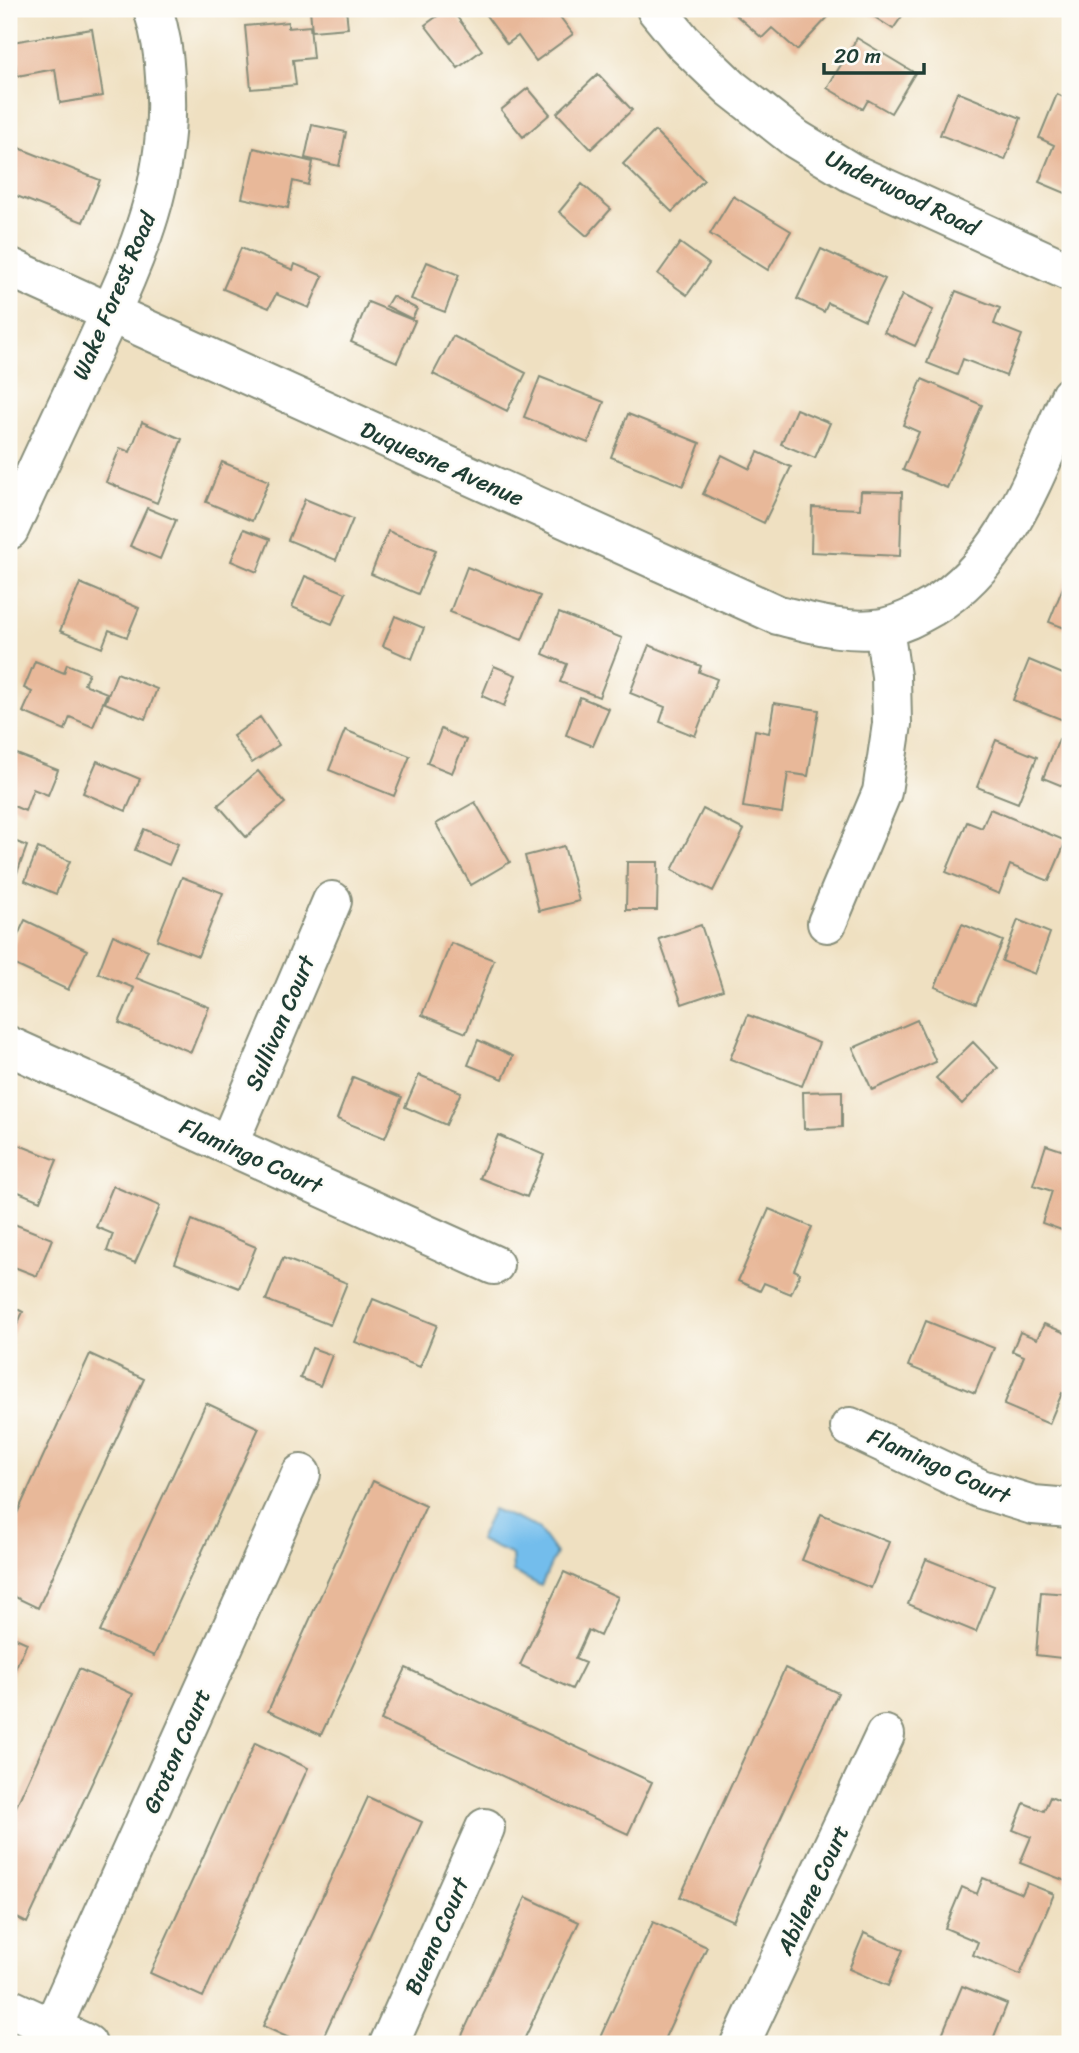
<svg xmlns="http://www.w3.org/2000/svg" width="1079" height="2053" font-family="Sriracha,sans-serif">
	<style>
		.water { fill: #73bdec; stroke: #497d90; stroke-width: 2 }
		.building { fill: #e8b899 }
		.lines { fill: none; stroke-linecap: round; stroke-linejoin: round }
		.minor-casing { stroke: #878e7a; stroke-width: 42 }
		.major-casing { stroke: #878e7a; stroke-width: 42 }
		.minor { stroke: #fff; stroke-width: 38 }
		.major { stroke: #fff; stroke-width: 38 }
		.labels { text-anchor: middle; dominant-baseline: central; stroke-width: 5; stroke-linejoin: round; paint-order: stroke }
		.street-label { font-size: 23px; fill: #1f3d34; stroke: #fdfcf7 }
	</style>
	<rect width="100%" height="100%" fill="#fdfcf7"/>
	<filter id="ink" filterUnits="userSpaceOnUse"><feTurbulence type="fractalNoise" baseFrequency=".0143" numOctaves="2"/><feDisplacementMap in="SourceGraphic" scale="14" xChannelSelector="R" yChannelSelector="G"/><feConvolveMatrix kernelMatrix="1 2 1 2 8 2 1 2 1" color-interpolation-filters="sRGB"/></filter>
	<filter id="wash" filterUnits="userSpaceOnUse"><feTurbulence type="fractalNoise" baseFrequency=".00686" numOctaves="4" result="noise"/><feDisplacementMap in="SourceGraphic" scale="28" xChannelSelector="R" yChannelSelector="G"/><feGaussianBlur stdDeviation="1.57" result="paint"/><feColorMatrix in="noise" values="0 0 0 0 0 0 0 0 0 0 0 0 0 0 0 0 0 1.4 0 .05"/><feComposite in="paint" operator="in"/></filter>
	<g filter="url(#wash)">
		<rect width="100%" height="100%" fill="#efe0c1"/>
		<path class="water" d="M493,1509L538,1528L556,1553L541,1586L513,1572L512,1555L479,1540Z"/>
		<g id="blocks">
			<path class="building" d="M310,9H346L348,28L312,31Z
				M447,9H451L482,50L458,68L425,25Z
				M492,9H554L573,34L536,61L518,36L507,44L485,14Z
				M729,9H821L829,16L797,50L772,28L762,38Z
				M862,9H907L893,29Z
				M288,22V28L310,26L313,58L293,60L296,85L251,89L245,26Z
				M92,29L103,96L60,103L55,69L17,76L12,42Z
				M857,38L915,73L891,113L868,100L863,109L827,88Z
				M598,74L632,110L591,149L557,113Z
				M528,88L550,114L523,137L501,110Z
				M957,92L1021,118L1005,160L940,135Z
				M1057,94L1070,100V195L1039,182L1054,145L1039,138Z
				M312,125L346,132L339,166L305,158Z
				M655,131L704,180L672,212L623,164Z
				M9,144L100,180L83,222L9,193Z
				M254,148L313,162L308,185L293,181L288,208L242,198Z
				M582,184L611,209L587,236L559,212Z
				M733,196L791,231L768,270L710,234Z
				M680,243L709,264L687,295L658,274Z
				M241,248L293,270L295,264L323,276L309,308L276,294L269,308L223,289Z
				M821,249L885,279L865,320L828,303L824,312L797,299Z
				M427,262L459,275L445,312L411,299Z
				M956,291L1000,308L994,324L1022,335L1006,376L963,359L957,375L927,363Z
				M902,295L933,310L915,346L884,332Z
				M392,296L417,309L412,319L386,306Z
				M368,302L415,321L397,362L351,342Z
				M453,336L526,373L507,411L433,374Z
				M540,377L604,402L588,443L524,417Z
				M922,379L982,405L947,488L903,470L919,432L903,425Z
				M796,409L830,423L815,458L781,444Z
				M628,414L700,443L683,486L611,457Z
				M142,422L182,439L157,503L106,482L120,448L130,452Z
				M758,452L791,467L764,523L703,494L722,455L750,469Z
				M222,462L269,481L252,521L206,502Z
				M861,491L902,492L900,556L811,552L812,507L860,509Z
				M305,499L353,519L336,560L288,540Z
				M147,508L176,520L160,559L130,546Z
				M244,529L270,539L257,572L231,561Z
				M388,531L436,550L418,594L371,574Z
				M467,567L540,596L522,640L450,612Z
				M1070,570V630L1049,622Z
				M305,576L346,593L332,624L292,607Z
				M80,583L139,608L127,637L109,630L102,648L60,631Z
				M559,613L622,638L599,697L560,682L567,664L543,654Z
				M395,616L424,628L412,659L383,646Z
				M649,645L701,666L699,672L717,679L695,736L660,722L665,707L630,693Z
				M1029,660L1070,677V716L1068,722L1013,700Z
				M35,661L64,673L67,664L89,673L84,684L107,693L93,727L70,717L65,730L23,712L32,692L24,688Z
				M494,666L516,675L504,706L482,696Z
				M117,673L157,689L145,719L105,703Z
				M580,697L609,709L593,746L566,735Z
				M774,703L819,710L808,776L788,773L782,813L743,807L755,730L769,733Z
				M260,717L279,745L252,763L233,736Z
				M441,729L466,740L452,773L427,763Z
				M345,730L410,756L394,796L329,770Z
				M1059,739L1070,744V789L1043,778Z
				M996,740L1037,757L1018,803L977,787Z
				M9,751L58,770L48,795L33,789L25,811L9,804Z
				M97,761L140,779L126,811L83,793Z
				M258,771L285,803L246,837L218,805Z
				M475,802L510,862L471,885L436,824Z
				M703,809L744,830L713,891L672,870Z
				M990,809L1066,841L1049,881L1010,865L999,894L946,872L967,822L982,828Z
				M144,829L178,844L169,865L135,850Z
				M9,839L27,846L15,878L9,875Z
				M564,846L579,901L539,911L525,856Z
				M38,848L70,861L56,894L25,881Z
				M627,862H658L657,910H626Z
				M182,877L223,893L198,956L157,940Z
				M25,920L87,950L68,990L9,962V954Z
				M1018,920L1050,933L1035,974L1002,961Z
				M962,924L1003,941L976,1004L935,987Z
				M701,925L723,990L682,1004L659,939Z
				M113,935L148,950L136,978L209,1007L191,1052L119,1023L134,988L98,973Z
				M451,943L494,960L466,1033L422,1015Z
				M748,1015L819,1043L802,1086L730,1059Z
				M917,1020L936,1062L872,1090L853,1048Z
				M478,1040L513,1056L503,1079L468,1065Z
				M973,1042L998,1068L962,1104L936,1078Z
				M419,1075L461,1092L446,1125L405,1107Z
				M353,1077L402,1097L385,1138L337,1119Z
				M842,1091V1127L804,1129L803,1092Z
				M498,1135L544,1155L527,1197L480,1178Z
				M9,1141L57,1160L40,1201L9,1188Z
				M1046,1145L1070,1153V1233L1042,1223L1052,1191L1033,1185Z
				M113,1186L160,1206L135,1263L107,1251L113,1234L96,1227Z
				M769,1209L812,1227L794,1270L800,1273L791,1294L764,1283L760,1291L738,1281Z
				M192,1220L256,1247L239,1288L175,1263Z
				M9,1222L52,1239L37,1276L9,1265Z
				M283,1258L347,1283L330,1325L266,1300Z
				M373,1299L437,1325L420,1367L355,1342Z
				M9,1305L23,1312L9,1342Z
				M926,1321L994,1348L975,1393L908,1366Z
				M1044,1324L1070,1335V1396L1062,1393L1049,1424L1004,1405L1024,1356L1012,1351L1020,1332L1037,1339Z
				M312,1348L332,1355L320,1386L300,1378Z
				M90,1354L144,1379L38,1608L9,1594V1531Z
				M206,1403L259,1428L154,1656L100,1632Z
				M373,1481L426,1506L321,1735L268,1711Z
				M821,1514L889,1542L871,1588L802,1560Z
				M926,1559L994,1586L976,1632L908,1604Z
				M564,1572L618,1597L600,1636L588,1630L575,1659L585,1663L572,1689L520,1665Z
				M1041,1592L1070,1594V1659L1036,1655Z
				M9,1635L27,1643L9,1682Z
				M406,1668L652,1782L628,1834L381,1720Z
				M785,1668L838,1693L733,1921L680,1897Z
				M79,1669L133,1694L27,1923L9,1914V1822Z
				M255,1743L308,1768L203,1997L150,1973Z
				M368,1797L422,1822L320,2044H302L263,2026Z
				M1050,1797L1070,1805V1876L1068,1882L1020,1863L1031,1837L1013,1830L1024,1803L1044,1811Z
				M983,1878L1022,1894L1027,1883L1054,1894L1020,1975L973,1955L978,1942L945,1928L962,1887L977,1894Z
				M526,1897L579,1922L522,2044H458Z
				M653,1922L707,1947L662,2044H597Z
				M864,1933L903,1950L888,1986L849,1969Z
				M962,1986L1007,2004L991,2044H938Z"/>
		</g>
	</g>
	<g filter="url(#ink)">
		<use href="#blocks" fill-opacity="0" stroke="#878e7a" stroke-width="2"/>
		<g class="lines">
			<defs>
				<path id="minor" d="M656,9L683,42L731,88L796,139L852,173L1070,272
					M9,267L778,615C812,623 848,634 883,628C902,624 916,616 932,607C1008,561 1035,473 1070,396
					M9,530C35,473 61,417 88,361C132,266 174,185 165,77C164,54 160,31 153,9
					M827,923L882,792L892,724L891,676L884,628
					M9,1046L494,1265
					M228,1145L332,901
					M850,1427L981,1489L1033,1505L1070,1508
					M52,2028L301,1474
					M389,2044L485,1828
					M740,2044L885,1735"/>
				<path id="major" d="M9,2008L87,2044"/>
			</defs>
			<use href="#minor" class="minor-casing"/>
			<use href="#major" class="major-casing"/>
			<use href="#minor" class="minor"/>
			<use href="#major" class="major"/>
		</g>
	</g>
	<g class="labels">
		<g class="street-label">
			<text transform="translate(902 193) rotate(26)">Underwood Road</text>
			<text transform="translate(114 296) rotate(-67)">Wake Forest Road</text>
			<text transform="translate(442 464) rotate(24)">Duquesne Avenue</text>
			<text transform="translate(280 1023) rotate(-67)">Sullivan Court</text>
			<text transform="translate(251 1156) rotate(24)">Flamingo Court</text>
			<text transform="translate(939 1466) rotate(24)">Flamingo Court</text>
			<text transform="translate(177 1751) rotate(-66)">Groton Court</text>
			<text transform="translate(813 1890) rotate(-65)">Abilene Court</text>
			<text transform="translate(437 1936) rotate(-66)">Bueno Court</text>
		</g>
	</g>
	<rect width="1079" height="2053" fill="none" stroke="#fdfcf7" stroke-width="35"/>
	<path d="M824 63v10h100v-10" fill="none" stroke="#1f3d34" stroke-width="3.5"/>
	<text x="834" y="63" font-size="21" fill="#1f3d34" stroke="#fdfcf7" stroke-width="5" paint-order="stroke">20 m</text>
</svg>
